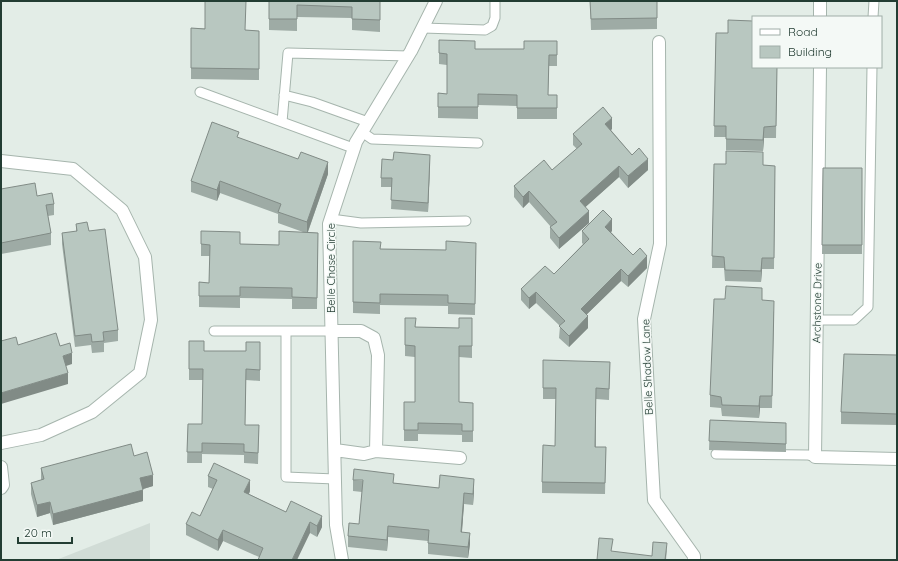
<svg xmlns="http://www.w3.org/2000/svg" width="898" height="561" font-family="Quicksand,sans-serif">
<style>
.built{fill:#d1dcd6}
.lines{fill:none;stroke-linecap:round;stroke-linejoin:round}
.lane-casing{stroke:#a6b5ad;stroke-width:11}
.street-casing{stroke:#a6b5ad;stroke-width:14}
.lane{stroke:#fff;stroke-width:9}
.street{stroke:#fff;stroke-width:12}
.wall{fill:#9eaba5}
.shaded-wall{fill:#818b86}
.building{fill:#b8c7c0;stroke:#818b86}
.labels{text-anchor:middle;stroke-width:3;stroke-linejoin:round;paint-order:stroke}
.street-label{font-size:11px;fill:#233d33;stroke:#f4f9f6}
</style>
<rect width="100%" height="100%" fill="#e3ede7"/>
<path class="built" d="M150,523V560H56Z"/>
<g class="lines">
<defs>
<path id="lane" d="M873,17L874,1
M423,28L485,30L492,26L495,18V1
M200,92L353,148
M284,95L312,102L368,122
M282,122L288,53L409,56
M362,132L372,139L478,143
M331,219L361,223L466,221
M817,320H854L868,307L872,67
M214,331H332
M286,331V477L335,479
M716,454L808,455L815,457"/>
<path id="street" d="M820,17V1
M659,42L660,244L644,319L654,500L694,556V560
M820,67L815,457L897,459
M1,161L73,169L122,210L145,257L151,320L140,373L92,412L41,435L1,443
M332,331H361L374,338L378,355L376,451L364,454L335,450
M376,451L460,458
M1,467L3,485L1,488
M342,560L336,525L329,224L356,142L411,51L436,1"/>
</defs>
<use href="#lane" class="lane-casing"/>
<use href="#street" class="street-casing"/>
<use href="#lane" class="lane"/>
<use href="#street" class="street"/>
</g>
<path class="wall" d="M269,1H380V32L352,30V18L297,17V31L269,30Z
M590,1H657V29L591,30Z
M191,28L259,31V80L191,79Z
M716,33L777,67L776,138H764L763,151L726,150V137H714Z
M439,40L475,49H524L557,41V66H549L548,95H557V119H517V106L478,105V119L438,118V93L447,94V65L439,64Z
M612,129L611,130L632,155L648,170L628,188L619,177L585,207L589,223L559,249L550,238V227H551L529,202L523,208L514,197V186L552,170L577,149L573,145V134Z
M239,138L328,174L308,232L318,233L317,309H292V299L240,298V308L199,307V282L209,283L210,256H201V231L240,244L279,245L303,232L278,223V214L220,193L217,201L191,192V181Z
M393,160L430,163L428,212L391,209L392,187H381V178Z
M714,164L763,165L775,166L774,269H762L761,282L725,281L724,268H712Z
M823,168H862V254H822Z
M1,189L37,196L54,204V215L48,216L51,233V245L1,254Z
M76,224L89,231L118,330V341L104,343V352L92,353L91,345L75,347L62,244V233L76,232Z
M582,231H612L611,232L633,255L647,268L628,287L621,281L587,314L588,328L569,347L559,338L560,326L536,303L529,309L521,300V289L554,274L583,244L582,243Z
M353,241L381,249L446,250L476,243L475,315L448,314V306L380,305V314L353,313Z
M762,300L774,312L772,408H760L759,418L722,416L721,408L710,407V395Z
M405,318L416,327L459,328L472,318V358L459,357V402L473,403V442H462V435L418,434V441H404V402H415V357L405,356Z
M189,341L204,351H246L260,342V381L246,380L245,425H259L258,464L244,463V455L202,454V463H187L188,424H202L203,380H189Z
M897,355V425L841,424V412Z
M610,362L609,400L596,399V447H606L605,494L542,493V482L555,446L556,399H543V388Z
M710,420L786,423V452L709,450Z
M134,456L153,486L143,489V501L53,525L50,513L37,517L31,494V483L41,480V468Z
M208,476L250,491L249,494L286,512L322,527L317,537L310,533L259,557L223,541L218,551L186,535V524L200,516L213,489L208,487Z
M353,480L394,483L439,488L474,490L473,505L464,504L462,532L470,544L468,558L428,554V541L388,537L387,551L348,547V536L359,524L362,492L353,491Z"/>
<path class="shaded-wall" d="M612,118V129L605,135V124Z
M764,127V138L763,151V140Z
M430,155V163L428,212V203Z
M648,159V170L628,188V176Z
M328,162V174L307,234V222Z
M619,166V177L580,212V201Z
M220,181V193L217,201V190Z
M529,191V202L523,208V197Z
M589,211V223L559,249V238Z
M612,219V231L605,238V227Z
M647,256V268L628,287V276Z
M762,258V269L761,282V271Z
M621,269V281L581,320V309Z
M536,292V303L529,309V298Z
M588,316V328L569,347V336Z
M72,353V364L63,367V356Z
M68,373V384L1,404V393Z
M760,396V408L759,418V406Z
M153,475V486L140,490V478Z
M474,479V490L473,505V494Z
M250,480V491L244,504V492Z
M143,490V501L53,525V514Z
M464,493V504L461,543V532Z
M50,502V513L37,517V505Z
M322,516V527L317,537V526Z
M310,522V533L297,560H292Z
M388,526V537L387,551V540Z
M223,530V541L218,551V540Z
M470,533V544L468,558V547Z
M667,543L666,560H665Z"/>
<path class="building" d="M205,1H246L245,30L259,31V69L191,68V28L205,29Z
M269,1H380V20L352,19V7L297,5V19H269Z
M590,1H657V18L591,19Z
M728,20L753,21V67H777L776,126L764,127L763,140L726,139V126H714L716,33H728Z
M439,40L475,41V49H524V41H557V55H549L548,95H557V108H517V95L478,94V107H438V93L447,94V54L439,53Z
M603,107L612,118L605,124L632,155L639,148L648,159L628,176L619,166L580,201L589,211L559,238L550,227L557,222L529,191L523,197L514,186L544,160L552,170L582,144L573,134Z
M212,122L239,132L237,137L298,159L301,152L328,162L307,222L278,212L281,204L220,181L217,190L191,181Z
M726,151L763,152V165L775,166L774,258H762L761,271L725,270L724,257L712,256L714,164H726Z
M394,152L430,155L428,203L391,200L392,178H381L382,159L393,160Z
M823,168H862V245H822Z
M35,183L37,196L52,193L54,204L46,205L51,233L1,243V189Z
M603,210L612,219L605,227L633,255L640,248L647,256L628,276L621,269L581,309L588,316L569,336L559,326L565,321L536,292L529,298L521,289L545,266L554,274L589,239L582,231Z
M87,222L89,231L105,229L118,330L103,332L104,341L92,342L91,334L75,336L62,233L77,231L76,224Z
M201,231L240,232V244L279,245V231L318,233L317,298L292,297V288L240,287V296H199V282L209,283L210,245L201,244Z
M353,241L381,242L380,249L446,250V241L476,243L475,304L448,303V295L380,294V303L353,302Z
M726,286L762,288V300L774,301L772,396H760L759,406L722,405L721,397L710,395L714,299H725Z
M405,318H416L415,327L459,328V318H472V346H459V402L473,403V431H462V424L418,423V430H404V402H415V346L405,345Z
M56,333L60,346L70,343L72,353L63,356L68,373L1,393V341L16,337L18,345Z
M189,341H204V351H246V342H260V370L246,369L245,425H259L258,453L244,452V444L202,443V452H187L188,424H202L203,369H189Z
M844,354L897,355V414L841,412Z
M543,360L610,362L609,389L596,388L595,447H606L605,483L542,482L543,445L555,446L556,388H543Z
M710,420L786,423V444L709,441Z
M131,444L134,456L147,452L153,475L140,478L143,490L53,514L50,502L37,505L31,483L44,479L41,468Z
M214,463L250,480L244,492L286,512L291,501L322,516L317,526L310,522L292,560H258L263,548L223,530L218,540L186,524L192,512L200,516L217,480L208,476Z
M354,469L394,474L393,483L439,488L440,475L474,479L473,494L464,493L461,532L470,533L468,547L428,543L429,530L388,526L387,540L348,536L349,523L359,524L363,480H353Z
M599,538L613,539L611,551L652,556L653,542L667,543L665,560H597Z"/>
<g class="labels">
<g class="street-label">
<text transform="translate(331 268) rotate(-90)" y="4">Belle Chase Circle</text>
<text transform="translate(817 303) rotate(-89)" y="4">Archstone Drive</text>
<text transform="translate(647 367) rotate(-92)" y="4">Belle Shadow Lane</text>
</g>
</g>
<rect width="898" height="561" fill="none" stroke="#233d33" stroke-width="4"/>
<rect x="752" y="16" width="130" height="52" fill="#f4f9f6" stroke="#a0aea8"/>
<rect x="760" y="29" width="20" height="6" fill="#ffffff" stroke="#a0aea8"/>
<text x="788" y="36" font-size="12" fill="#233d33">Road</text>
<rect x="760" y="46" width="20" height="12" fill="#b8c7c0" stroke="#a0aea8"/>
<text x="788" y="56" font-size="12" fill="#233d33">Building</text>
<path d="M18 537v6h54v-6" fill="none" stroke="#233d33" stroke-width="2"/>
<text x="24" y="537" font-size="12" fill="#233d33" stroke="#f4f9f6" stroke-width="3" paint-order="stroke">20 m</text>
</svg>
